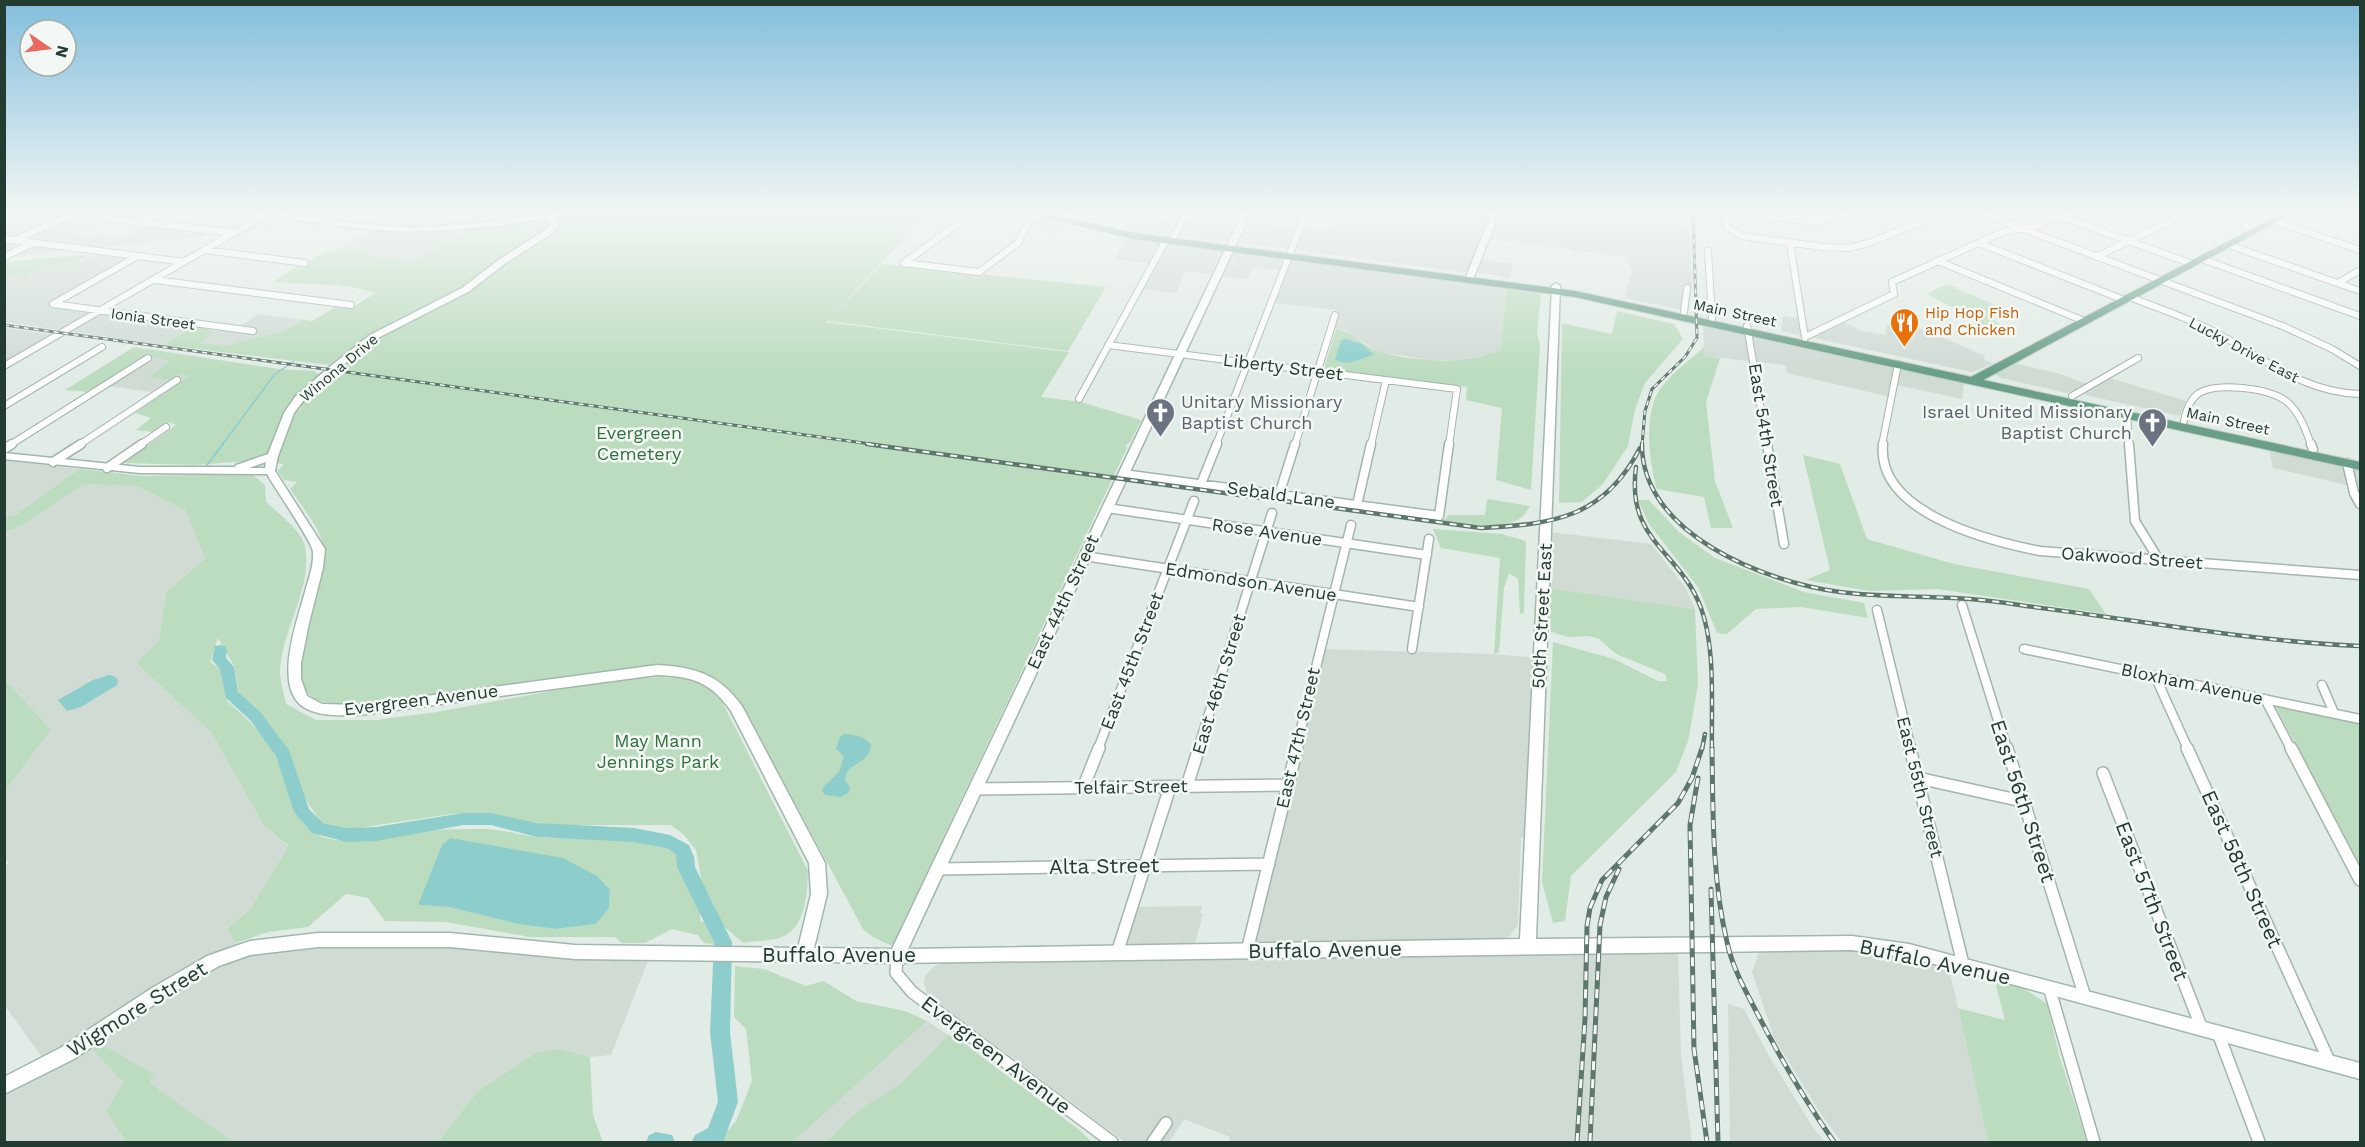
<svg xmlns="http://www.w3.org/2000/svg" width="2365" height="1147" font-family="'Work Sans',sans-serif">
<style>
.built{fill:#d0dbd4}
.green{fill:#bcdcbf;fill-rule:evenodd}
.water{fill:#8dcecc}
.lines{fill:none;stroke-linecap:round;stroke-linejoin:round}
.stream-far1{stroke:#8dcecc;stroke-width:1.5}
.stream{stroke:#8dcecc;stroke-width:2}
.river{fill:#8dcecc;fill-rule:evenodd}
.street-far2-casing{stroke:#a5b4ac;stroke-width:8}
.street-far1-casing{stroke:#a5b4ac;stroke-width:11}
.street-casing{stroke:#a5b4ac;stroke-width:14}
.secondary-casing{stroke:#a1b7ab;stroke-width:3}
.primary-casing{stroke:#c1c8c5;stroke-width:2}
.street-far2{stroke:#fff;stroke-width:6}
.street-far1{stroke:#fff;stroke-width:8}
.street{stroke:#fff;stroke-width:11}
.secondary{fill:#fff;fill-rule:evenodd}
.primary{fill:#699f87;fill-rule:evenodd}
.rail-far2-casing{stroke:#5e776c;stroke-width:3}
.rail-far1-casing{stroke:#5e776c;stroke-width:4.5}
.rail-casing{stroke:#5e776c;stroke-width:5}
.rail-far2{stroke:#f3f8f4;stroke-width:1.5;stroke-dasharray:5;stroke-linecap:butt}
.rail-far1{stroke:#f3f8f4;stroke-width:2;stroke-dasharray:7;stroke-linecap:butt}
.rail{stroke:#f3f8f4;stroke-width:3;stroke-dasharray:9;stroke-linecap:butt}
.labels{text-anchor:middle;stroke-width:5;stroke-linejoin:round;paint-order:stroke}
.far-street-label{font-size:15px;fill:#233c31;stroke:#f3f8f4}
.far-food-label{font-size:15px;fill:#c56008;stroke:#f3f8f4;text-anchor:start}
.street-label{font-size:18px;fill:#233c31;stroke:#f3f8f4}
.worship-label{font-size:18px;fill:#5b616d;stroke:#f3f8f4;text-anchor:start}
.park-label{font-size:18px;fill:#2f703d;stroke:#f3f8f4}
.near-street-label{font-size:21px;fill:#233c31;stroke:#f3f8f4}
</style>
<rect width="100%" height="100%" fill="#e2ece6"/>
<path class="built" d="M5,212H148L133,219L114,217L71,234L88,238L97,234L125,236L150,222L173,224L193,214L185,212H272L303,221L226,234L5,257Z
M415,212H496L477,226L434,230L380,226L396,216Z
M1058,212H1104L1185,221L1188,216L1239,221L1231,238L1224,241L1126,228Z
M1341,212H1493L1469,269L1464,272L1244,243L1237,239L1246,222L1329,231Z
M1499,212H1679L1680,228L1690,230L1692,288L1688,311L1625,298L1632,270L1626,257L1488,239Z
M1040,217L1067,223L1056,233L1027,226Z
M372,230L421,233L470,230L412,263L354,251H336Z
M1127,237L1222,250V252L1211,274L1185,271L1176,293L1143,289L1156,264L1115,259Z
M103,251L143,255L61,302L101,309L95,313L195,326L164,345L5,322L4,276L23,278L54,263L74,264Z
M1237,251L1506,286L1501,350L1488,356L1455,360H1430L1379,352L1362,341L1352,337L1345,330L1332,328L1337,310L1274,303L1285,271L1253,267L1247,279L1221,276L1227,263L1241,265L1228,261L1231,253Z
M1480,259L1513,264L1510,278L1477,272Z
M259,314L303,320L283,331L224,346L199,343L215,331L233,330Z
M1783,316L1805,319L1807,329L1813,330L1837,319L1862,331L1885,335L1887,326L1904,323L1940,336L1985,356L1984,360L1994,363L1972,372L1781,331Z
M1703,324L1964,381L1962,399L1897,385L1895,398L1787,373L1785,365L1704,356Z
M5,328L55,335L5,365Z
M148,355L170,360L151,377L179,374L190,376L164,394L101,385Z
M2013,363L2057,373L2088,384L2067,393L2001,378L1995,374Z
M2110,378L2186,401L2180,416L2085,395L2084,393Z
M2269,448L2360,468V491L2356,487L2273,468Z
M4,460L79,469L14,516H5Z
M84,484L137,486L186,511L205,558L166,593L159,640L136,663L211,732L264,826L289,847L251,908L227,929L238,946L44,1060L5,1006L4,867L9,863L5,859V791L51,730L5,680V532L21,526Z
M1550,532L1651,544L1686,588L1695,609L1549,588Z
M1325,649L1494,654L1536,658L1528,834L1521,838L1518,925L1510,936L1499,940L1253,946L1320,658Z
M1202,906L1200,913L1203,914L1194,947L1122,949L1136,907Z
M313,944H404L649,958L611,1055L590,1057L561,1049L477,1092L438,1142H234L150,1083L154,1074L93,1049L123,1082L106,1111L126,1142H5L4,1093L169,989L240,955Z
M1761,948L1865,949L1948,964L1988,1142H1842L1822,1116L1774,1038L1752,972Z
M1678,949L1681,1055L1692,1142H1229L1230,1137L1184,1119L1169,1142H1125L927,994L924,982L925,976L933,967L948,961Z
M1728,1004L1744,1009L1769,1056L1814,1129L1825,1142H1730Z
M927,1021L948,1035L901,1083L859,1110L826,1142H793Z"/>
<path class="green" d="M556,212H896L931,220L920,221L826,322L1069,352L1041,397L1081,402L1141,420L1131,441L1125,446L1127,448L892,946L873,937L863,929L741,703C718,669 682,664 643,666L343,706C329,704 309,701 303,686C292,656 329,583 323,545C321,530 299,502 290,489L297,482L284,480L277,470L282,467L283,464L277,463L291,421L295,413L302,407L300,406L303,402L367,345L457,299L507,262L536,246L535,244L558,226Z
M1408,212H1485V219L1478,223L1411,215Z
M549,220V227L545,232L493,265L480,277L445,299L368,336L329,365L164,345L195,326L215,331L200,343L224,346L283,331L303,320L312,321L337,306H355L375,293L348,286L273,282L299,265H305L324,252L354,251L412,263L470,230L526,221Z
M80,255H89L74,264L54,263L23,278L5,276V262Z
M882,264L1106,287L1068,351L827,321Z
M1947,284L1997,306L1989,309L1987,314L2000,325L1988,329L1973,323L1977,320L1927,294Z
M1506,289L1541,294L1537,333L1540,345L1531,490L1496,480L1502,408L1466,400L1467,387L1324,369L1336,329C1353,331 1364,348 1381,352C1413,362 1471,365 1501,350Z
M1617,311L1674,324L1683,339L1645,383L1635,409L1628,446L1603,484L1582,502L1559,503L1562,323L1612,334Z
M134,347L279,369L314,371L319,375L291,402L282,416L269,452L259,460L195,465L123,463L176,425L170,422L153,432L136,430L151,418L135,413L189,376L179,374L169,380L150,377L169,361L148,355L89,392L65,390Z
M1704,347V356L1720,358L1706,402L1715,481L1733,528H1711L1704,497L1657,489C1649,462 1643,415 1660,389C1671,374 1690,360 1704,347Z
M1803,455L1840,464L1867,539L1954,564L2089,589L2106,614L1937,589L1869,591L1806,580L1830,570Z
M79,469L144,476L252,474L265,485L266,502C277,512 302,531 305,546C313,590 281,630 280,672C280,682 284,694 286,704L316,720H376L437,712L578,686L626,679L663,677L694,680L717,692L808,871C807,895 806,932 776,939C765,941 754,941 743,943L722,925L713,902L702,883L696,850L684,835L671,825H558L513,820L484,813L451,814L351,829L321,822L302,794L288,749L269,724L239,694L234,666L218,638L210,662L223,670L227,701C245,717 267,736 277,759C288,784 289,813 312,831C339,852 400,832 433,830C451,829 469,829 487,829C504,830 520,835 537,837C583,842 637,830 680,855C674,878 704,902 700,921L705,922L714,941L713,944L704,943L698,935L672,929L645,943H622L615,937H530L446,922L385,921L368,898L346,894L308,927L268,932L236,943L227,929L251,908L289,846L264,826L211,732L136,663L159,640L166,593L205,558L186,511L137,486L84,484L21,526L5,532L4,516H14ZM610,890L609,908L596,924L555,929L518,924L449,907L419,905Z
M1487,499L1530,506C1528,509 1525,515 1522,517C1507,531 1462,524 1443,522L1448,515H1485Z
M1638,500H1649L1679,532L1715,558L1804,592L1864,603L1868,618L1801,607L1756,609L1727,634L1717,633L1698,587L1649,524Z
M1433,529L1502,534L1526,541L1524,613L1520,614L1518,579L1509,573L1504,588L1499,652L1494,654L1500,558L1441,548Z
M1549,588L1695,609L1698,685L1688,741L1676,772L1571,876L1565,921L1553,923L1542,882L1553,642L1614,659L1658,681H1667L1665,674L1616,654L1599,639L1589,636L1568,637L1551,632Z
M5,680L51,730L5,791Z
M2274,704L2360,722V865Z
M735,966L764,969L806,986L824,981L856,1001L905,1011L927,1021L793,1142H718L736,1121L752,1081L746,1029L734,1017Z
M1994,978L2017,984L2047,1004L2059,1055L2087,1142H1988L1958,1008L2005,1020Z
M948,1035L957,1038L1078,1129L1092,1142H826L859,1110L901,1083Z
M104,1046L154,1074L150,1083L234,1142H126L106,1111L123,1082L92,1049Z
M561,1049L590,1057L593,1115L603,1142H438L477,1092L536,1053Z"/>
<path class="water" d="M1346,339L1362,344L1374,355C1360,358 1347,368 1335,359L1341,340Z
M109,675L114,676L118,680L117,685L81,707L67,711L58,700L93,680Z
M844,734C853,734 866,737 871,745C868,767 846,761 845,780L850,787L849,792L841,797L825,795L822,791L824,786L839,772L844,756L836,749L840,737Z
M450,838L563,858L597,876L610,890L609,908L596,924L555,929L518,924L449,907L418,905L442,845Z"/>
<g class="lines">
<path class="stream-far1" d="M523,217L530,212
M222,445L274,375L294,361"/>
<path class="stream" d="M204,469L223,444"/>
<path class="river" d="M220,645L225,646L227,650L226,658L234,667L238,692L261,713L289,750L309,809L323,823L347,828L376,827L463,813H491L537,823L634,828L670,835L689,845L694,857L695,867L732,942L730,1032L738,1102L723,1142H692L695,1135L708,1128L718,1102L710,1032L714,942L677,867L676,854L666,848L634,842L537,837L491,825H463L376,841L347,842L312,833L294,812L276,756L251,721L226,698L220,669L212,660L215,646Z
M656,1132L672,1135L675,1142H646L649,1135Z"/>
<defs>
<path id="street-far2" d="M1778,212L1825,218
M1845,212L1818,222L1725,212L1728,227L1742,236L1823,247L1849,248L1869,243L1944,212
M2049,212L2192,264
M2234,212L2252,233
M1064,216L1066,212
M1989,216L2285,327L2332,349L2360,366
M105,218L234,233
M2274,221L2360,250
M1118,228L1128,212
M1174,236L1187,212
M4,239L185,262
M15,240L78,212
M1979,243L2124,300
M1790,244L1805,338
M2229,245L2360,291
M205,250L305,263
M1291,251L1306,212
M1708,251L1712,318
M4,257L33,243
M2096,257L2174,219L2175,212
M2202,259L2360,316
M1938,261L2084,321
M904,263L979,272L1018,243L1028,223L1038,215
M904,263L974,212
M155,280L351,305
M2338,283L2360,270
M2130,297C2157,308 2185,317 2211,330C2260,355 2302,393 2360,394
M53,304L253,331
M53,304L138,256
M1684,312L1687,288
M1747,326L1767,445
M1805,337L1894,294L1892,282L2005,231L2034,227L2069,212
M1108,345L1457,389L1449,445
M4,366L270,212
M2072,396L2138,358
M1079,399L1166,240
M4,406L102,347
M2127,414L2129,445
M2184,421C2186,411 2190,399 2199,393C2218,382 2268,388 2286,401C2299,411 2306,430 2311,445
M10,445L148,358
M79,445L177,380
M140,445L166,427
M1216,445L1289,256
M1295,445L1335,315
M1371,445L1386,380
M1882,445L1898,364"/>
<path id="street-far1" d="M1767,444L1784,544
M1883,444C1876,513 1989,541 2040,551L2360,575
M2129,444L2135,521L2159,560
M2311,444L2313,449
M4,449L12,444
M53,462L81,444
M2347,463L2354,493L2360,504
M107,468L142,444
M1123,474L1439,516L1449,444
M1201,484L1217,444
M1279,495L1295,444
M1357,505L1371,444
M1107,508L1427,555
M1084,556L1419,607
M1962,605L2007,749
M1877,610L1911,749
M1412,649L1429,539
M2024,649L2360,719
M2155,676L2188,749
M2322,685L2334,713
M2265,699L2291,749
M1098,749L1194,501
M1198,749L1272,513
M1296,749L1351,525"/>
<path id="street" d="M1910,748L1963,964
M2007,748L2085,997
M2187,748L2330,1063
M2291,748L2360,880
M2103,773L2202,1029
M1918,778L2022,801
M1187,786L1199,748
M1083,788L1099,748
M975,789L1287,785
M939,869L1269,864
M1247,951L1297,748
M1117,953L1170,787
M897,956L896,973L912,992L1112,1142
M2049,987L2094,1142
M2218,1033L2259,1142
M1153,1142L1166,1123"/>
<path id="secondary" d="M276,212H291L349,223L415,228L482,223L555,212L558,225L551,234L506,263L468,292L376,339L333,373L303,401L294,413L278,456L275,471L325,549L323,568L309,623L301,663V679L307,696L322,704L359,705L657,665C695,667 719,674 742,706L825,863L827,894L814,948L892,949L1243,212H1251L908,949L1520,939L1552,286L1556,283L1560,286L1536,939L1852,936L1909,944L2360,1063V1079L1963,971L1909,958L1852,950L897,963L575,959L450,947H318L250,955L219,966L164,998L74,1059L4,1094V1077L62,1047L152,988L207,956L250,941L318,933H450L575,945L798,948L811,894L809,863L731,711C711,682 692,676 657,675L359,715C341,715 321,717 305,708C272,689 297,621 305,592C308,580 314,566 313,552C313,543 274,487 267,474L140,473L4,459V453L140,467H235L236,465L268,454L284,413L295,397L327,369L370,335L462,288L500,259L545,230L550,225L548,218C473,231 400,237 325,224C310,222 289,220 276,212ZM266,462L265,468H249Z
M1492,212H1500L1473,279L1472,281H1466L1465,279Z"/>
<path id="primary" d="M1023,212H1040L1134,233L1575,291L1971,377L2284,212H2295L1983,380L2360,462V470L1575,297L1134,239Z"/>
</defs>
<use href="#street-far2" class="street-far2-casing"/>
<use href="#street-far1" class="street-far1-casing"/>
<use href="#street" class="street-casing"/>
<use href="#secondary" class="secondary-casing"/>
<use href="#primary" class="primary-casing"/>
<use href="#street-far2" class="street-far2"/>
<use href="#street-far1" class="street-far1"/>
<use href="#street" class="street"/>
<use href="#secondary" class="secondary"/>
<use href="#primary" class="primary"/>
<defs>
<path id="rail-far2" d="M4,325L878,445
M1642,445L1645,411L1652,389L1685,357L1697,338L1693,212"/>
<path id="rail-far1" d="M867,444L1481,528C1554,524 1604,518 1640,448
M1642,444C1641,534 1765,582 1840,592C1878,597 1916,596 1954,598C1978,599 2002,602 2026,606C2138,620 2247,641 2360,646
M1636,467C1626,542 1679,549 1701,608C1716,649 1711,706 1712,749
M1702,749L1705,734"/>
<path id="rail" d="M1712,748C1713,813 1712,879 1727,942C1732,966 1744,988 1755,1009C1779,1056 1804,1099 1834,1142
M1698,778L1690,825L1694,1049L1707,1142
M1711,889L1718,1142
M1577,1142L1585,1019L1587,926L1590,908L1602,880L1678,803L1692,778L1702,748
M1590,1142L1600,925L1606,897L1619,869"/>
</defs>
<use href="#rail-far2" class="rail-far2-casing"/>
<use href="#rail-far1" class="rail-far1-casing"/>
<use href="#rail" class="rail-casing"/>
<use href="#rail-far2" class="rail-far2"/>
<use href="#rail-far1" class="rail-far1"/>
<use href="#rail" class="rail"/>
</g>
<linearGradient id="sky" x2="0" y2="1"><stop stop-color="#83bedd"/><stop offset="0.57" stop-color="#f2f6f4"/><stop offset="1" stop-color="#f2f6f4" stop-opacity="0"/></linearGradient>
<rect width="2365" height="373" fill="url(#sky)"/>
<defs>
<symbol id="restaurant-pin" viewBox="-11 -11 22 30"><path d="M0 17L-7.5 6A9.5 9.5 0 1 1 7.5 6Z" fill="#e8710a" stroke="#f3f8f4"/><path d="M-5-6h1v4h1v-4h1v4h1v-4h1v5L-1.5 .5V6h-2V.5L-5-1ZM5-6V6H3V1.5H1.5Q1.5-4 5-6Z" fill="#fff"/></symbol>
<symbol id="church-pin" viewBox="-11 -11 22 30"><path d="M0 17L-7.5 6A9.5 9.5 0 1 1 7.5 6Z" fill="#6b7280" stroke="#f3f8f4"/><path d="M-1.2-6h2.4v3.5h3.3v2.4h-3.3V6h-2.4V-.1h-3.3v-2.4h3.3Z" fill="#fff"/></symbol>
</defs>
<g fill-rule="evenodd">
<use href="#restaurant-pin" x="1888" y="306" width="33" height="45"/>
<use href="#church-pin" x="1144" y="396" width="33" height="45"/>
<use href="#church-pin" x="2136" y="406" width="33" height="45"/>
</g>
<g class="labels">
<g class="far-street-label">
<text transform="translate(1735 313) rotate(12)" y="5">Main Street</text>
<text transform="translate(153 319) rotate(8)" y="5">Ionia Street</text>
<text transform="translate(2244 350) rotate(28)" y="5">Lucky Drive East</text>
<text transform="translate(339 368) rotate(-40)" y="5">Winona Drive</text>
<text transform="translate(2228 421) rotate(12)" y="5">Main Street</text>
</g>
<g class="far-food-label">
<text x="1925" y="318">Hip Hop Fish<tspan x="1925" dy="17">and Chicken</tspan></text>
</g>
<g class="street-label">
<text transform="translate(1283 367) rotate(7)" y="6">Liberty Street</text>
<text transform="translate(1766 435) rotate(81)" y="6">East 54th Street</text>
<text transform="translate(1281 495) rotate(8)" y="6">Sebald Lane</text>
<text transform="translate(1267 532) rotate(8)" y="6">Rose Avenue</text>
<text transform="translate(2132 558) rotate(4)" y="6">Oakwood Street</text>
<text transform="translate(1251 582) rotate(9)" y="6">Edmondson Avenue</text>
<text transform="translate(1063 602) rotate(-65)" y="6">East 44th Street</text>
<text transform="translate(1542 616) rotate(-87)" y="6">50th Street East</text>
<text transform="translate(1132 661) rotate(-69)" y="6">East 45th Street</text>
<text transform="translate(1219 684) rotate(-73)" y="6">East 46th Street</text>
<text transform="translate(2192 684) rotate(12)" y="6">Bloxham Avenue</text>
<text transform="translate(421 700) rotate(-7)" y="6">Evergreen Avenue</text>
<text transform="translate(1298 738) rotate(-77)" y="6">East 47th Street</text>
<text transform="translate(1131 787) rotate(-1)" y="6">Telfair Street</text>
<text transform="translate(1920 787) rotate(76)" y="6">East 55th Street</text>
</g>
<g class="worship-label">
<text x="1181" y="408">Unitary Missionary<tspan x="1181" dy="21">Baptist Church</tspan></text>
<text x="2132" y="418" text-anchor="end">Israel United Missionary<tspan x="2132" dy="21">Baptist Church</tspan></text>
</g>
<g class="park-label">
<text x="639" y="439">Evergreen<tspan x="639" dy="21">Cemetery</tspan></text>
<text x="658" y="747">May Mann<tspan x="658" dy="21">Jennings Park</tspan></text>
</g>
<g class="near-street-label">
<text transform="translate(2023 801) rotate(72)" y="7">East 56th Street</text>
<text transform="translate(1104 866) rotate(-1)" y="7">Alta Street</text>
<text transform="translate(2242 869) rotate(66)" y="7">East 58th Street</text>
<text transform="translate(2152 901) rotate(69)" y="7">East 57th Street</text>
<text transform="translate(1325 950) rotate(-1)" y="7">Buffalo Avenue</text>
<text x="839" y="962">Buffalo Avenue</text>
<text transform="translate(1935 962) rotate(12)" y="7">Buffalo Avenue</text>
<text transform="translate(137 1009) rotate(-32)" y="7">Wigmore Street</text>
<text transform="translate(996 1055) rotate(37)" y="7">Evergreen Avenue</text>
</g>
</g>
<rect width="2365" height="1147" fill="none" stroke="#233c31" stroke-width="12"/>
<g transform="translate(48 48) rotate(104)"><circle r="28" fill="#f3f8f4" stroke="#a0ada6" stroke-width="1.5"/>
<path d="M0-4.5L10 22L0 15L-10 22Z" fill="#ea6a61"/>
<text y="-9" font-size="16" font-weight="bold" text-anchor="middle" fill="#233c31">N</text>
</g>
</svg>
